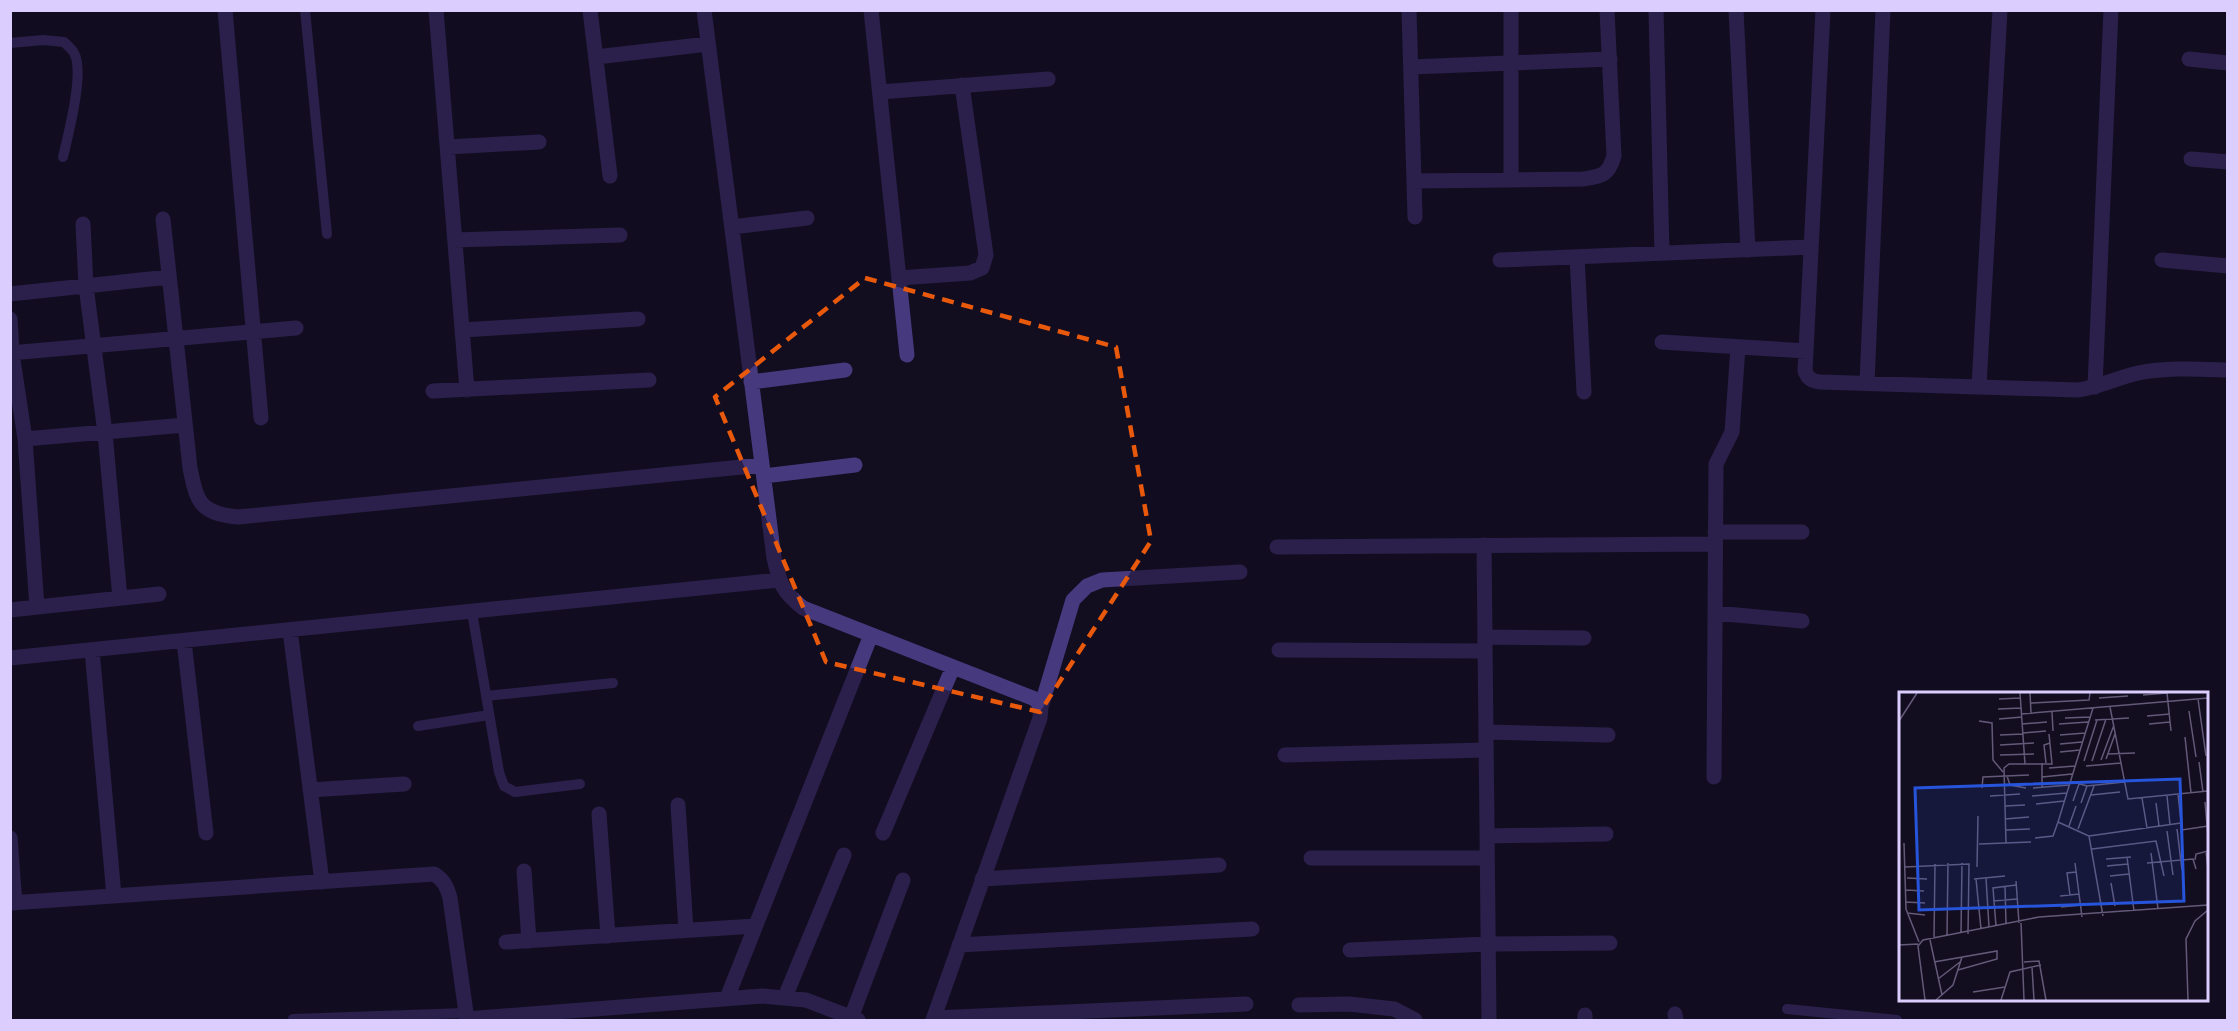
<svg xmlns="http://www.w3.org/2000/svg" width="2238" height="1031" font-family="Overpass,sans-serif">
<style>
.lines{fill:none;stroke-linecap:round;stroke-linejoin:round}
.service{stroke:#47397e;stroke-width:10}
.minor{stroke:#47397e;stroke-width:15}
.marked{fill:none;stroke:#e8590c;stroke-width:4.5;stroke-dasharray:12 8;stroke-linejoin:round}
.inset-road{fill:none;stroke:#635a79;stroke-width:1.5}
.view{fill:#2654da;fill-opacity:0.15;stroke:#2654da;stroke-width:3}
.inset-edge{fill:none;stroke:#dbcdfe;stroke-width:3}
</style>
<rect width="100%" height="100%" fill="#130d20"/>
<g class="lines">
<path class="service" d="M305,10L327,234
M10,43L43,40L64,42C67,45 72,49 74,53C85,72 68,135 63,157
M472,612L499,772L504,786L515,792L580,784
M486,696L613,683
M418,726L489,715
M1787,1009L1897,1020
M293,1019L466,1013"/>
<path class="minor" d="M225,10L261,418
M436,10L467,390
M590,10L610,176
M704,10L774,558C780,584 782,591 803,608L1035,699L1041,707L1040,718L933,1020
M871,10L907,355
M1409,10L1415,217
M1511,10V180
M1656,10L1662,253
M1736,10L1748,250
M1823,10L1805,371C1808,379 1812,381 1820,382L2078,390C2099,387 2117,378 2138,373C2167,367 2198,369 2228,370
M596,57L708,44
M2189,59L2228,63
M1411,67L1610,59
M880,92L1048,79
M448,147L539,142
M2191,159L2228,162
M1414,181L1583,179C1602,176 1608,176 1614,156L1607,10
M163,219L190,468C197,503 200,513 238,517L762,465
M83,224L86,286L105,433L120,598
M732,227L807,218
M455,240L620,235
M1577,257L1584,392
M1500,260L1811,247
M2162,260L2228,266
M899,278L970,273L982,268L986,255L962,85
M10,294L169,277
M10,319L12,353L25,439L37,607
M463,330L638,319
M1662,342L1806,351
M10,353L296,328
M751,382L845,370
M1867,383L1883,10
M1979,386L2000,10
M2095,387L2111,10
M433,391L649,380
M25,439L185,425
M764,476L855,465
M1715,532H1802
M1484,545L1489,1020
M1277,547L1715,544
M10,610L159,594
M1715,613L1802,621
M290,630L322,882
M1485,637L1584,638
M184,641L206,833
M92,650L114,896
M1279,650L1485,651
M10,658L779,580
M1041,707L1073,600L1087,586L1102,580L1240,572
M1486,732L1608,735
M1285,755L1486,750
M1714,777L1716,464L1732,432L1738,347
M310,790L404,784
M678,805L686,930
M599,814L608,936
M883,833L953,667
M1487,836L1606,834
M10,838L15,903
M1311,858H1487
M524,871L529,941
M982,879L1219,865
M10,903L434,874C444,880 447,887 450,898L467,1020
M506,942L755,926
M959,945L1252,929
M1350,950L1488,944L1610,943
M785,997L844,855
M727,998L871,635
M1299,1005L1349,1004L1394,1009L1415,1020
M1675,1014L1676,1020
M851,1018L903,880
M934,1018L1246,1004
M466,1019L762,996L806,1000L858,1020
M1585,1020V1015"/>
</g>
<path d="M0 0H2238V1031H0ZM865,278L1116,347L1151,541L1040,712L826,662L715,397Z" fill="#130d20" fill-opacity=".55" fill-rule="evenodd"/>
<path class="marked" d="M865,278L1116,347L1151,541L1040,712L826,662L715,397Z"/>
<g transform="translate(1899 692)">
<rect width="309" height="309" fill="#130d20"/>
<path class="inset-road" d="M121,1L126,72M131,1L132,21M268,1L272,39M244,3L268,1M200,6L229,4M100,7L121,6M299,7L307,64M131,11L190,8L191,1M211,15L229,107L309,99M194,16L159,130L190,144L204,224M99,17L122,16M290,19L297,65M153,20L154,39M122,22L309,6M248,24L271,22M166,26L191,25M100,27L123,25M196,28L230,26M0,29L18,1M80,29L93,31L94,68L104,80M123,32L148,30M160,32L189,30M250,32L271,30M124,41L147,39M101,43L124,42M161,43L186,41M286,45L292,101M161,52L183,50M101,53L135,51M161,60L181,58M209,62L236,61M101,63L135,62M207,67L216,42M202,68L215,33M185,69L198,28M193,69L207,27M300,70L304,100M143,71V95M147,71L145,53L151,51M187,74L222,71M150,76L176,74M108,84L111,93L127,96M143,85L173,82M171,89L188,94L225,90M83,96L84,85L130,83M134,96L170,93M279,102L283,138L309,134M192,103L221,100M91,104L121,102M133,104L168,101M268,104L271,133M243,106L248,136M174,109L180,92M306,110L309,144M182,111L188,94M257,111L260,134M137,112L165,109M106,114L126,113M106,127L130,125M170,134L177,114M179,137L195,94M278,137L283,178M107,138L131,137M268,139L274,183M190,144L282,131M136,146L154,144L159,130M5,151L7,217L20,250M107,151L105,76L110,72H153L150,42M80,152L132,150M193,157L257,149L265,184M307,159L309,177M252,161L259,217M228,165L235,219M207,167L232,165M296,168L297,162L309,159M176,171L183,225M248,171L294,167L297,177M208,174L229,172M6,175L70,172L69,242M78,175L79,124M211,184L230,182M8,186L28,187M87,186L90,235M75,187L106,184M77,187L82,237M117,189L120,231M212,191L216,214M106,194L107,232M7,198L25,199M171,203L168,181L177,180M161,204L180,202M94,209L118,207M7,210L26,211M162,215L182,213M8,221L26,223M122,231L125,308M97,234L94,196L117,193M62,241L63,171M48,244L49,171M35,246L36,172M31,248L43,303M0,253L19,252M35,270L98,259V267L59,278M125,270L140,269L147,308M133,275L135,308M39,287L61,270M74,300L106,295M26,308L19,254L24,248L140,225L309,213M37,308L54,293L63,265M102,308L111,280L142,273M289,308L287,247L296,229L309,218"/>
<path class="view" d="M281,87L285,209L20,218L16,96Z"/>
<rect width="309" height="309" class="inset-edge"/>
</g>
<rect width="2238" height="1031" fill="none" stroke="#dbcdfe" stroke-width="24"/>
</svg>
